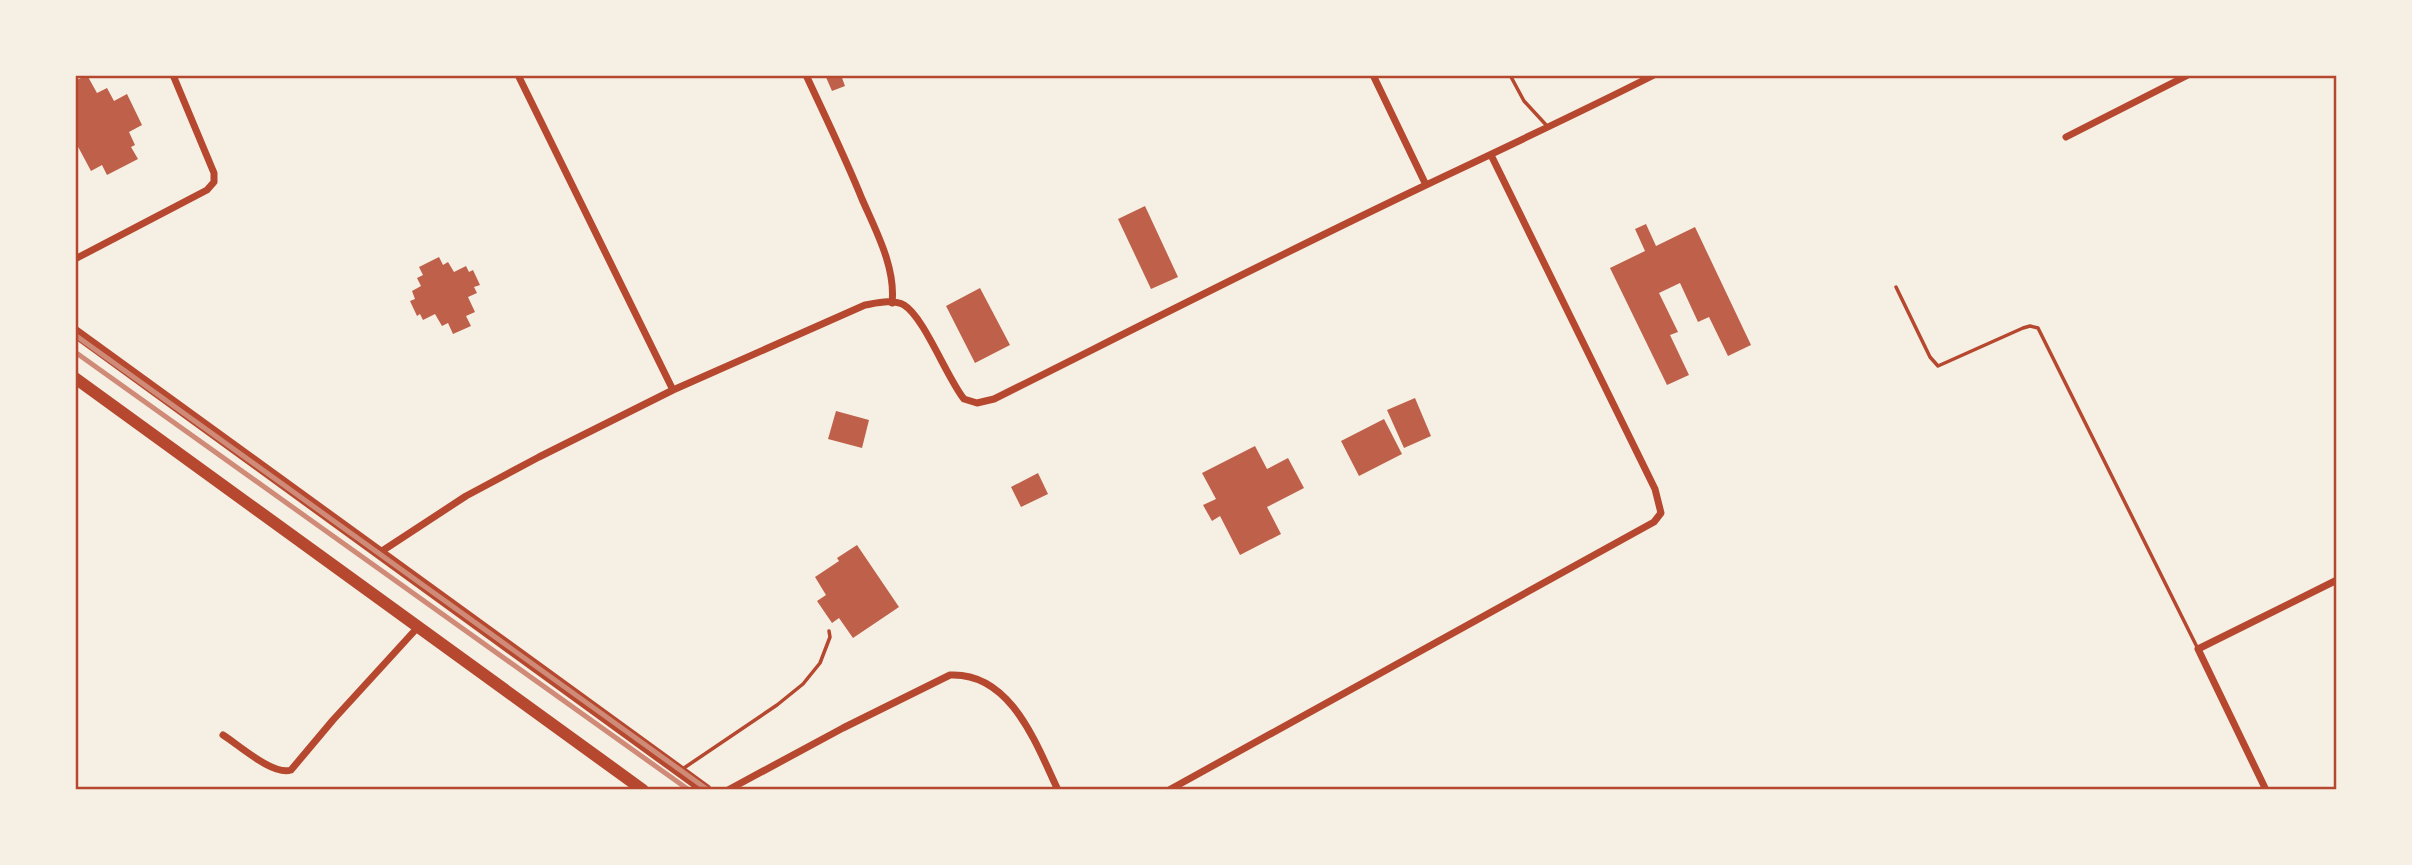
<svg xmlns="http://www.w3.org/2000/svg" width="2412" height="865" font-family="Raleway,sans-serif">
<style>
.building{fill:#bf614a}
.lines{fill:none;stroke-linecap:round;stroke-linejoin:round}
.service{stroke:#b5482f;stroke-width:3.5}
.minor{stroke:#b5482f;stroke-width:7}
.trunk{stroke:#b5482f;stroke-width:12}
.rail{stroke:#cf8b77;stroke-width:5}
.neatline{fill:none;stroke:#b5482f;stroke-width:2.5}
</style>
<rect width="100%" height="100%" fill="#f6efe4"/>
<path class="building" d="M87,75L97,93L107,88L114,101L127,94L142,125L129,132L135,145L131,147L138,159L107,175L102,165L91,171L75,141V81Z
M825,75H841L845,86L832,91Z
M1145,206L1178,277L1151,289L1118,219Z
M1646,224L1656,246L1695,227L1751,345L1728,356L1709,317L1698,322L1680,283L1659,293L1678,332L1670,335L1689,375L1667,385L1610,268L1645,251L1635,229Z
M439,257L443,265L448,262L454,272L466,266L469,272L473,270L480,285L474,287L477,293L468,297L475,312L466,316L471,326L453,334L448,323L442,326L435,314L423,320L420,314L417,316L410,301L415,299L412,291L421,286L417,278L423,275L419,267Z
M980,288L1010,345L975,363L946,306Z
M1415,398L1431,436L1404,448L1387,410Z
M836,411L869,420L862,448L828,439Z
M1384,419L1402,454L1359,476L1341,441Z
M1255,446L1267,469L1288,458L1304,488L1267,507L1281,534L1240,555L1220,516L1212,521L1203,505L1216,499L1202,473Z
M1038,473L1048,494L1021,507L1011,487Z
M857,545L899,607L853,638L839,618L832,623L817,601L826,595L815,577L839,561L837,558Z"/>
<g class="lines">
<path class="service" d="M1510,75L1524,101L1548,127
M1896,287L1930,357L1938,366L2023,328L2030,326L2038,328L2198,649
M681,770L777,705L803,684L820,663L830,637L829,631"/>
<path class="minor" d="M518,75L673,390
M806,75C825,116 845,157 862,199C876,231 896,268 892,303
M1373,75L1426,185
M2066,137L2188,75
M75,259L207,190L214,182V173L173,75
M379,553L466,496L539,457L673,390L865,305C877,303 893,299 904,305C924,317 947,378 964,399L977,403L994,399C1138,327 1281,254 1426,185C1502,149 1579,113 1654,75
M223,735C239,745 273,776 291,770L333,720L418,627
M728,790L843,728L950,675C1011,672 1036,744 1058,790
M1169,790L1654,522L1661,513L1655,489L1491,155
M2266,790L2198,649L2337,580"/>
<path class="trunk" d="M75,332L706,790
M75,378L643,790"/>
<path class="rail" d="M75,335L708,790
M75,352L689,790"/>
</g>
<rect width="2412" height="865" fill="none" stroke="#f6efe4" stroke-width="154"/>
<rect x="77" y="77" width="2258" height="711" class="neatline"/>
</svg>
